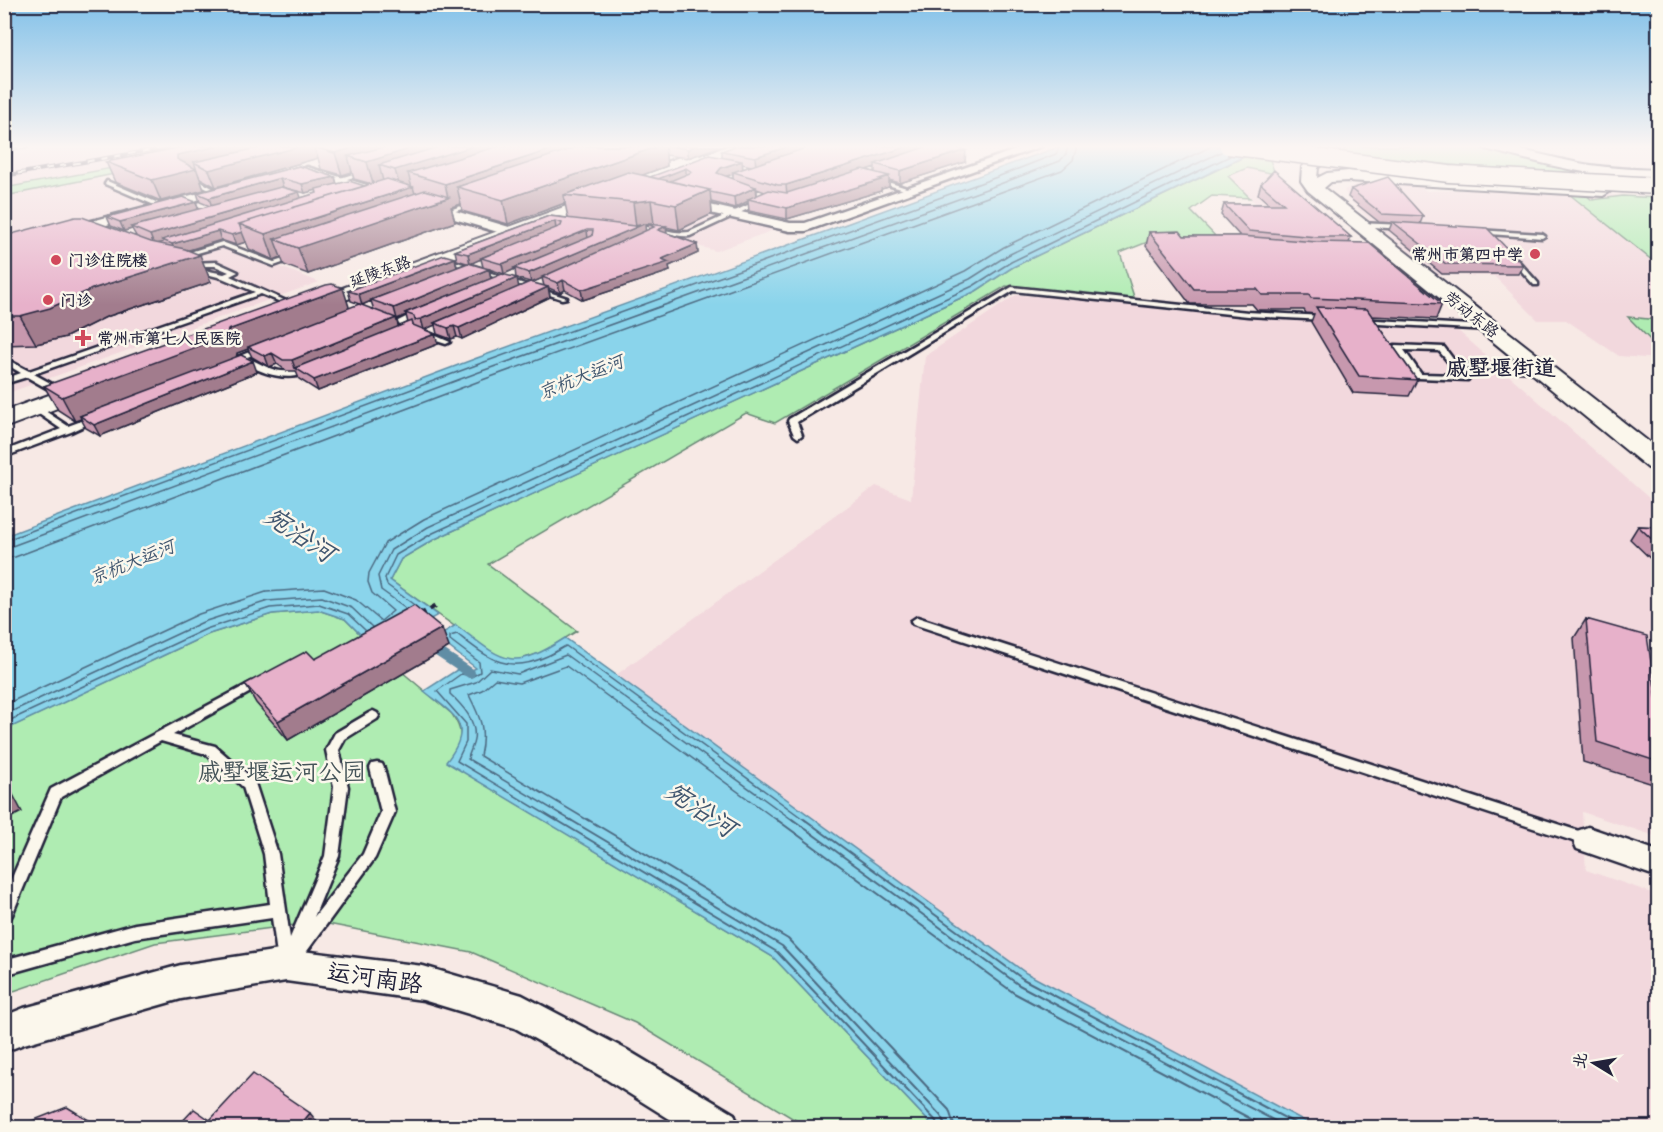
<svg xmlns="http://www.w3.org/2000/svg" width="1663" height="1132" font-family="'Patrick Hand','LXGW WenKai TC',sans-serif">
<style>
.built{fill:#f2d8dd}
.green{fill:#afecb2;stroke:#688776;stroke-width:1.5}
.water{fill:#8ad4eb;stroke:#608da5;stroke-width:1.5}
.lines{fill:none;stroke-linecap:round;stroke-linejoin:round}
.shore-far1{stroke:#4c6981;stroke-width:1.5}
.shore{stroke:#4c6981;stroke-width:2}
.stream{stroke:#608da5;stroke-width:10}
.lane-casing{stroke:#22223b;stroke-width:5}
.street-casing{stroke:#22223b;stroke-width:5}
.secondary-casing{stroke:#22223b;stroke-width:4}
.path{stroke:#22223b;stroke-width:4.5;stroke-dasharray:7 5;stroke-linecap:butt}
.lane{fill:#fbf7ec;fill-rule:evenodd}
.street{fill:#fbf7ec;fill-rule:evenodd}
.secondary{fill:#fbf7ec;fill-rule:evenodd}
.rail-casing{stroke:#22223b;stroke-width:4}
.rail{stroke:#fbf7ec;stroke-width:2;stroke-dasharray:7;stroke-linecap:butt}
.secondary-bridge-casing{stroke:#22223b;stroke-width:19;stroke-linecap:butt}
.secondary-bridge{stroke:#fbf7ec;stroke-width:16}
.wall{fill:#c798ae;stroke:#22223b;stroke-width:1.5;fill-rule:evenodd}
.shaded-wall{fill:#a27c8d;stroke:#22223b;stroke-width:1.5}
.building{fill:#e7b1ca;stroke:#22223b;stroke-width:1.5}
.poi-dot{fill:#d1495b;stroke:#fbf7ec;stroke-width:2}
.labels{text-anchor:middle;stroke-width:5;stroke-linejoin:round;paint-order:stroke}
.far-poi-label{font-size:16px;font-weight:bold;fill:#22223b;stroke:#fbf7ec;text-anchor:start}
.far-street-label{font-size:16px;fill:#22223b;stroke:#fbf7ec}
.far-water-label{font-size:18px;font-style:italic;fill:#415770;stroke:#fbf7ec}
.far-district-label{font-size:22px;font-weight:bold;fill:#22223b;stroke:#fbf7ec}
.near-park-label{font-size:24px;fill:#455459;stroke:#fbf7ec}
.near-street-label{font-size:24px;fill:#22223b;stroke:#fbf7ec}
.near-water-label{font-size:26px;font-style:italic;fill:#415770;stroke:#fbf7ec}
</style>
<rect width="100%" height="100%" fill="#f7e9e5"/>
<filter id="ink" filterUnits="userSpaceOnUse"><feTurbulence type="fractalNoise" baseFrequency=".0167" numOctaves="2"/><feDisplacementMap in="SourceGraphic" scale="12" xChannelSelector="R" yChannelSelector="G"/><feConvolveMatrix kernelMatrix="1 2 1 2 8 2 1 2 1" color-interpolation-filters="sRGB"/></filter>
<g filter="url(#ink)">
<path class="built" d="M71,146H229L5,188L4,157Z
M1247,168L1275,174L1270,217L1227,176Z
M96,178L157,204L5,245V196Z
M1380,182H1416L1426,191L1493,189L1658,197V359L1619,356L1566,320H1538L1494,276L1439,275L1368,219L1348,198L1344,190L1355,185Z
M623,194L775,227L774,230L716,251L650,233L645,235L588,227L540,225Z
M222,244L319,282L5,394V253L171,259Z
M1016,295L1057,297L1184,312L1456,329L1658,506V837L1582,812L1586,870L1658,895V1127H1316L1026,973L616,675L876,486L911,499L925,356Z"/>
<path class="green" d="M231,146H253L5,196L4,188Z
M1267,146H1286L1270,160L1275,174L1247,168L1228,176L1250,198L1212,196L1191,211L1222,243L1160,237L1120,253L1135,300L1006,286L775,423L746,413L488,564L577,631L543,652L515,661L495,655L390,580L401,559L435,539L976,291L1013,267Z
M1348,146H1471L1552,165L1607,175L1462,166L1341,153Z
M1569,194L1586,195L1592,200L1623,196L1658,198V265Z
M1628,317L1658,320V348Z
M318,610L345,619L376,650L452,714C467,737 460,742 447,762L773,957L934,1127H807L635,1023L471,952L318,922L155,943L5,994L4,730L209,634L272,614Z"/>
<path class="water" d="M1061,146H1266L1013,267L976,291L435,539L401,559L390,580L438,615L375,649L345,619L318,610L272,614L209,634L5,730V536L477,358Z
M456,625C503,661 511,673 565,638L1026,973L1316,1127H934L773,957L446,762C476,724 454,715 424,691L463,666L470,671L476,668L436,637Z"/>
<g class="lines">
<path class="shore-far1" d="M4,541L479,364L997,177L1056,154L1060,146
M4,549L482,371L1000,184L1060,161L1066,154L1068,146
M4,558L15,557L485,379L1062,170L1073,160L1077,146
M413,604L387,585L385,578L396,555L433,533L973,286L1011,262L1230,156
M406,608L381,590L378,576L391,550L428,527L970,279L1008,255L1221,152
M4,705L199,614L266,592L324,588L356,600L381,621L393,611L372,593L368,582L369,573L385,543L424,519L965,271L1004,247L1212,146
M4,715L203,622L268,601L322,597L352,608L372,627
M4,723L206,629L270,608L319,604L348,614L365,630
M557,821L457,761L466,742V724L437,691L461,674L473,676L480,672L479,662L450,640V636L457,634C487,657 506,675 545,657C553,654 559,649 566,646L806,821
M572,821L468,759C469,752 473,747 474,740C477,721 463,706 450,694V690L476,682L490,669L518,674L566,655L794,821
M589,821L480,756C486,729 481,719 469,695L482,690L495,679L519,683L566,666L778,821"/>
<path class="shore" d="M555,819L777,952L936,1121L938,1128
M569,819L782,946L941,1116L946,1128
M587,819L788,939L949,1110L955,1128
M776,819L1014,993L1268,1128
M792,819L1019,985L1288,1128
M804,819L1023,979L1304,1128"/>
<path class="stream" d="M431,647L470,673"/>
<defs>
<path id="lane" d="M366,170L368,173L340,181L337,179Z
M188,177H192L220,192L215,193L188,179Z
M874,179H878L913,190L908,191L874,181Z
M107,181L163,205L164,206L159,207L105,184Z
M761,199L763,200V202L690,236C676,238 664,230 650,230C643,230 636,232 630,230C651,221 668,235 689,232Z
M475,201L478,203L477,204L447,214L444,212Z
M1359,223L1403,225L1406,227L1403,229L1357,226V224Z
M1478,230L1542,234L1545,236L1542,238L1476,233L1475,232Z
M222,242L274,262L296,255L299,257L274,266L222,246L180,258L177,256Z
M1510,256H1514L1538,283V285H1534L1510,258Z
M441,258H445L567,298L562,299L441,260Z
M190,263L216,262L238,272L230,276L293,304L288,305L261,294L34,374L63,390V394H57L27,377L4,384V379L21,373L4,363V358L29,371L255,292L222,278L191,270L194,268L224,274L229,272L215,266H192L190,265Z
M1012,287L1248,312L1324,316L1328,318L1324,320L1248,316L1013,291L797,422L802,435L798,438L794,435L788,421L789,419Z
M416,312L423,314L401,325L394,323Z
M1358,319L1489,326L1493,328L1489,330L1361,323H1358Z
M421,332H427L450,342L446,344L421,336Z
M1395,345L1444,347L1456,363L1538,368L1542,370L1538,372L1460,368L1469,378L1468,380L1419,378H1416L1394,347ZM1404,350L1439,351L1459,375L1421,374Z
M262,347L266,349L265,351L247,357C275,372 281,375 311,367L315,369C291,385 258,374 237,357Z
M36,405L68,426L95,416L99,419L71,432L4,457V451L61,429L33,410L32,408Z
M917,617L1588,834L1593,836L1595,840L1593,844L1588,846L913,624L911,621Z
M252,682L256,683L258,686L256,689L173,735L215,746L254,780L278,854L290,938L325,856L334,787L326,750L335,733L369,713L373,711L377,713L379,716L377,719L345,739L339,750L348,787L339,856L314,917L363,854L381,812L370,768L372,764L377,763L382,764L384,768L395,812L375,858L302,958L297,960L294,967L288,970L280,967L278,962L272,918L135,938L4,975V960L135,924L270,904L264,854L243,787L206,754L161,741L61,797L12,915L9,920L4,922V896L51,789Z"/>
<path id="street" d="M1027,146H1042L806,231H790L683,207L677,203L683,199L790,223H805Z
M307,167L380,189L382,191L376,195L303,172L301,170Z
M226,186L230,187V191L70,235L64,231L65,228Z
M425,202L516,229L517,232L511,236L421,209L419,206Z
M1588,827L1658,851V877L1577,849L1573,840L1577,831Z
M286,949L423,966L522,995L627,1050L734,1114L739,1128H684L601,1076L515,1028L423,1000L286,981L181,999L24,1044L4,1052V1016L24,1008L181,965Z"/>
<path id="secondary" d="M728,146H749L747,149L681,174L675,176L668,171L609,193L614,197L612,201L310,313L303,315L296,313L292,309L296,305L599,194L594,190L596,187L688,154L693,152L700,156Z
M1325,146H1341L1318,168L1317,178L1327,173L1348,171L1609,188L1611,191L1603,196L1348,181L1331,182L1324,188L1658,449V470L1648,468L1308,191L1301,181L1302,167Z
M1484,146C1517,146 1547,157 1579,163C1605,168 1632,169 1658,170V180C1599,179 1543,164 1486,149Z
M94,379L103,381L106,386L103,391L4,428V411Z"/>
</defs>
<use href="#lane" class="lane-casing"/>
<use href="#street" class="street-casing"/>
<use href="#secondary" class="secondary-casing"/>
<path class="path" d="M419,615L439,604"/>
<use href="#lane" class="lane"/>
<use href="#street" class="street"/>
<use href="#secondary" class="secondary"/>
<defs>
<path id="rail" d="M4,150L28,146
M4,176L174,146"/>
</defs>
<use href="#rail" class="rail-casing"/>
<use href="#rail" class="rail"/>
<defs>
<path id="secondary-bridge" d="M1228,146L1449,174L1658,186"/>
</defs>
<use href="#secondary-bridge" class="secondary-bridge-casing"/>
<use href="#secondary-bridge" class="secondary-bridge"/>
</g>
<path class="wall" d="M187,146H721L688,158L666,155L667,166L642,175L650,177L722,157V151L735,146H925V147L965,162L900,183L889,180V187L881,189V191L787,219L749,211L748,201L735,208L711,202L712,214L679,230L666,227L667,233L697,244L698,253L669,266L670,271L583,300L565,290L560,293L549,288L550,297L462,339L457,337L451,339L437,334L435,325L425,329L438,344L318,391L299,379L296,371H287L277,364L269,367L252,357L248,349L237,353V356L257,372L100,436L86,428L81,419L75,421L58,410L44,386L349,308L374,310L371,301L362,305L351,301L348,291L455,258L457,267L467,263L457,260L455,251L549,216L568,218L565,203L508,224L462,211L461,204L451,207L455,222L308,274L284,265L281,257L274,260L249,249L246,242L236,245L221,240L188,250L211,282L106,317L66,337L36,344L4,345V236H136L132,229L124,231L111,226L107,217L196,202L199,209L210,206L200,202L197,193L299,166L335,177L337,184L365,186L372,184L354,179L352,172L342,175L321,169L318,158L216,187L200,178L197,172L204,190L161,201L115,182L106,162ZM742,164L751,166L743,169ZM875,167V172L866,170ZM733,174V179L726,176ZM282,187L305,193L316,190L317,193L301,198ZM757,189L765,192L757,196ZM645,225H648L649,230L645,231ZM481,259L483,267L470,263ZM489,269L504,274L515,269L516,278L530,282L519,287L491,278ZM542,278L544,286L531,283L538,280ZM406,315L408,323L399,327L396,318Z
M1261,184L1351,237L1349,243L1442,304L1436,319L1372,316L1417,380L1409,396L1353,393L1311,322L1314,314L1306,313L1304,310H1257L1252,304H1190L1146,246L1149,232L1184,236H1240L1221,215L1224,204H1269L1258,194Z
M1351,189L1423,216L1420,224L1523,265L1518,274H1442L1389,230L1392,223L1379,222L1348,197Z
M1638,526L1659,527V567L1630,539Z
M1659,599V612L1653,607Z
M1586,619L1659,714V786L1583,762L1574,638Z
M449,647L288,740L256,703L245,684L315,659Z
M1659,921V963L1654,926Z"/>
<path class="shaded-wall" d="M219,146H530L408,173L412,188L413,187L419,207L448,198L445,184L562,146H597L457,187L461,204L451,207L455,222L308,274L298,248L274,239L281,257L274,260L265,234L401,191L395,170L379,165L383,181L373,184L367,162L348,156L352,172L342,175L335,153L314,147L318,158L216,187L209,170L194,162L204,190L161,201L152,180L177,159V155Z
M659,146H665L667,166L583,197L564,195L565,203L508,224L503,200Z
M695,146H721L688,158V149Z
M790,146H820L756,167L755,157Z
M909,146H925L924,150L875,164V167L787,196L786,185Z
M966,150L965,162L900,183V171Z
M742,161L743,171L733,172V174L721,178L717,173L721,168Z
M686,168V179L668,182L655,180Z
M889,176V187L881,189V191L787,219V208Z
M335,177L337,185L305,193L302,184Z
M280,178L283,187L212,207L209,198Z
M756,187L757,197L748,199V201L735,208L734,197Z
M710,190L712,214L679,230L676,205Z
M299,192L302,200L162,240L163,242L154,245L150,235Z
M651,200L654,224L645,225L646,234L531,283L529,273L636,227L633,202Z
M196,202L199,211L131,227L132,229L124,231L120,222Z
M555,221L556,230L481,258V259L470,264L468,254Z
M666,226L667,236L658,230Z
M587,230L588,239L514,268L515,269L504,274L502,264Z
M218,231L221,240L176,254L172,244Z
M242,232L246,242L236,245L232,235Z
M697,244L698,253L669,266L670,271L583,300L581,290L662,259Z
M200,255L211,282L106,317L66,337L36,344L20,316L92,289Z
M455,258L457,268L371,300V301L362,305L359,294Z
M489,269L491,279L405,313L406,315L397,319L394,308Z
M517,278L519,288L434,323L435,325L424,330L421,319Z
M563,280L565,290L560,293L558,283Z
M548,287L550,297L462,339L459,328Z
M343,288L350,310L248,347V349L237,353L236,359L80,416L81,419L75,421L62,397L228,330Z
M396,318L399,329L295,368L292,360Z
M454,326L457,337L451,339L448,328Z
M435,334L438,344L318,391L314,380Z
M272,353L277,364L269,367L265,356Z
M253,361L257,372L100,436L94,425Z
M442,628L449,647L288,740L278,721Z
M4,783L11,791L22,812L4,821Z
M310,1113L322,1128H298Z"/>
<path class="building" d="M187,146H219L177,155V159L196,169L152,180L106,162Z
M267,146H303L209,170L194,162Z
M317,146H360L335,153L314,147Z
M388,146H419L367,162L348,156Z
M441,146H474L395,170L379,165Z
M499,146H562L445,184L408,173Z
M580,146H659L503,200L457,187Z
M667,146H695L688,149Z
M735,146H790L755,157L722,151Z
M812,146H909L786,185H778L733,172Z
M928,146H952L966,150L900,171L875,164Z
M709,155L742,161L721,168L717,173L756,187L734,197L710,192V190L670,181L692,172L686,168L658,179L650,177Z
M299,166L335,177L302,184L280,178L209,198L197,193Z
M862,169L889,176L879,179L881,180L787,208L748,199L769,190L787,193Z
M1274,170L1351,237H1317L1249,231L1224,204H1284L1261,184Z
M628,172L710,190L676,205L651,200L633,202L564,195Z
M1388,177L1423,216L1382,214L1351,189Z
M387,179L413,187L265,234L239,224Z
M349,181L365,186L239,224L242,232L232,235L218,231L172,244L162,240L317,193L316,189Z
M281,187L299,192L150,235L131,227Z
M425,190L449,197L298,248L274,239Z
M183,197L196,202L120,222L107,217Z
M549,216L635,226L644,224L529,273L514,268L592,236L593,230H587L502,264L481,258L561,226L562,223L555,221L468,254L455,251Z
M75,217H82L151,242L185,249L200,255L92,289L50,308L20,316H4V236Z
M1393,222L1487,228L1523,265L1446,264Z
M648,224L666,226L658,230L697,244L662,259L669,262L581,290L563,280L558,283L542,277L654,227Z
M1180,231L1184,236H1241L1317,242L1369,243L1442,304L1311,298L1309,295H1262L1257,289H1194L1149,232Z
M444,255L455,258L359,294L348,291Z
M468,263L489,269L394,308L371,300Z
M502,274L517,278L421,319L415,320L414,316L405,313Z
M530,282L548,287L459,328L454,326L448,328L434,323Z
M332,284L343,288L228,330L226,336L62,397L44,386L326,285Z
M359,304L396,318L292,360H283L272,353L265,356L248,347Z
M1316,307L1367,309L1417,380L1359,376Z
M412,321L413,325L435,334L314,380L295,368Z
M241,355L253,361L94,425L80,416Z
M1638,526L1659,527V546Z
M414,605L442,628L278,721L245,684L307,651L315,659Z
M1586,619L1647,636L1659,714V762L1597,742Z
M4,787L11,799L4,802Z
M253,1074L310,1113L298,1128H176L194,1109L210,1120Z
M67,1107L102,1128H14Z"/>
</g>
<linearGradient id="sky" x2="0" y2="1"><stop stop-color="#82c1e9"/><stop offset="0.48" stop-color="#fbf5f3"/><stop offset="1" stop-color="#fbf5f3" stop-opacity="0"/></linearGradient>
<rect width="1663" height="305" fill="url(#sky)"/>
<g class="poi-dot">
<circle cx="1535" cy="254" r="6"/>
<circle cx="56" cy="260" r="6"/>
<circle cx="48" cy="300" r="6"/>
<path d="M80 329h6v6h6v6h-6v6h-6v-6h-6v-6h6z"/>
</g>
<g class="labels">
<g class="far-poi-label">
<text x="1523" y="260" text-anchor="end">常州市第四中学</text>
<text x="68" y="266">门诊住院楼</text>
<text x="60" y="306">门诊</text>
<text x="97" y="344">常州市第七人民医院</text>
</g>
<g class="far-street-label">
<text transform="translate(380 271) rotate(-20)" y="6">延陵东路</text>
<text transform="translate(1472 314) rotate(38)" y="6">劳动东路</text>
</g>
<g class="far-water-label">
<text transform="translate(581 377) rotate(-22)" y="6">京杭大运河</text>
<text transform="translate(132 562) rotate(-22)" y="6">京杭大运河</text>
</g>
<g class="far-district-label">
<text x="1501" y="375">戚墅堰街道</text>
</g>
<g class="near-park-label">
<text x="282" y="780">戚墅堰运河公园</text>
</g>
<g class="near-street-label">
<text transform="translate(375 978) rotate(8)" y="8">运河南路</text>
</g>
<g class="near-water-label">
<text transform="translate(300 534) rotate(34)" y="9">宛沿河</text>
<text transform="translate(701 809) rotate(34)" y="9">宛沿河</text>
</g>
</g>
<rect width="1663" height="1132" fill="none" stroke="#fbf7ec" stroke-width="24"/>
<rect x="12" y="12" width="1639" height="1108" fill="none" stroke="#22223b" stroke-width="2" filter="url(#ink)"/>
<g transform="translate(1594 1063) rotate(281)" stroke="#fbf7ec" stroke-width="4.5" paint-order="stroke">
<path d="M0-4.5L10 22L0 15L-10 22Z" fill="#22223b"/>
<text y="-9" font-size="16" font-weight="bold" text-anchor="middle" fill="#22223b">北</text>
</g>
</svg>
